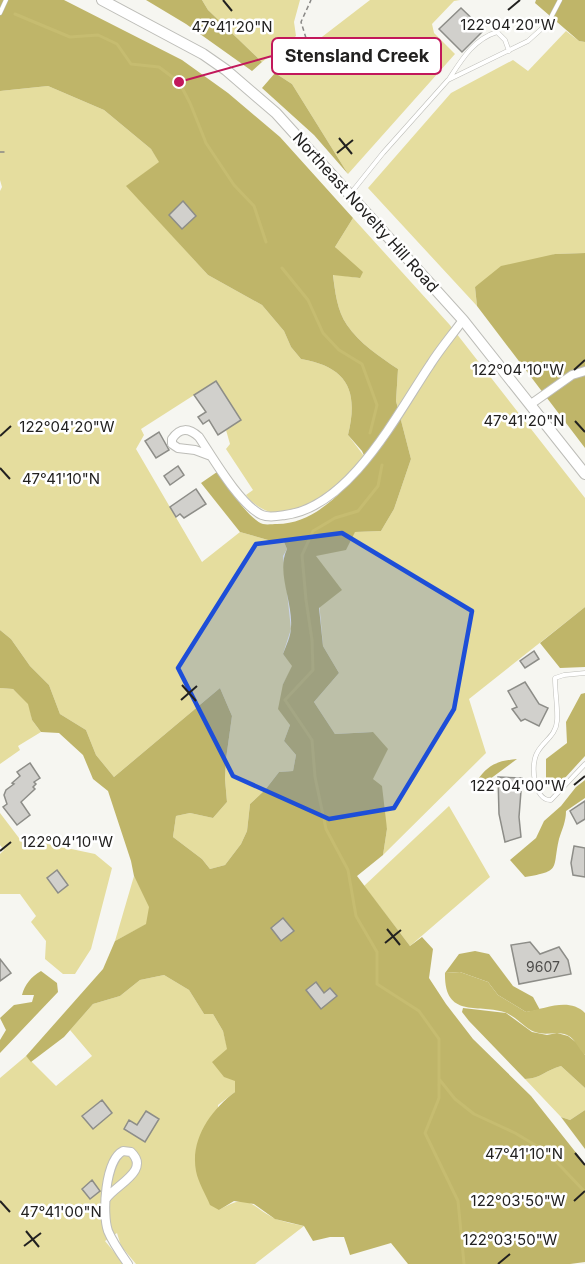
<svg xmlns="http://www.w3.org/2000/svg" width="585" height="1264" font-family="Inter,sans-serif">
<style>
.green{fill:#e5dd9e}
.forest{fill:#bfb569}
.water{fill:#c6bc70}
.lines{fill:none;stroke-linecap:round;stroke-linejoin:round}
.stream{stroke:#c6bc70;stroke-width:3}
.building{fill:#d1d0cc;stroke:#8d8d88;stroke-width:1.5}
.service-casing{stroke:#bdbdb8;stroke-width:5}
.minor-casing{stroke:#bdbdb8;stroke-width:10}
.secondary-casing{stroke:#bdbdb8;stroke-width:12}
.path{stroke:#898886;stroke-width:1.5;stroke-dasharray:4.5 3;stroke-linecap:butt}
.service{stroke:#fff;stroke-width:4}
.minor{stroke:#fff;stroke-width:8}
.secondary{stroke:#fff;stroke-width:10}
.marked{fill:#1d4ed8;fill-opacity:0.2;stroke:#1d4ed8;stroke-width:4.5;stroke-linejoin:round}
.ticks{fill:none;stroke:#222120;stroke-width:2}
.labels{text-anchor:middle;stroke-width:5;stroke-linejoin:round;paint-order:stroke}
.number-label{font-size:14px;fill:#4e4d4b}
.street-label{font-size:16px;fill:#222120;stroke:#fff}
.ticks-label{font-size:15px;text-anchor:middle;fill:#222120;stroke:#fff;stroke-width:5;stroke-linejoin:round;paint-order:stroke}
.leader{fill:none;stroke:#c2185b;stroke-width:2}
.callout-dot{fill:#c2185b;stroke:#fff;stroke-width:2}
.callout{fill:#fff;stroke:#c2185b;stroke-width:2}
.callout-label{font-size:18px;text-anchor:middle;font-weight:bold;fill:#222120}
</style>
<rect width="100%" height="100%" fill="#f6f6f1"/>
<path class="green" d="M202,0H300L294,22L296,36L262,62L208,10Z
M370,0H460L454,1L432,24L434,33L455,54L348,174L292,84L275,73Z
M566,31L579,41L585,42V253L555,254L475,287L477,306L368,188L451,93L513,60L528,71Z
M48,86L104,110L151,149L160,162L127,186L208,275L262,305L284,331L291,347L301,359C347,367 359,390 348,435L364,456C354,467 344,480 332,490C321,498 296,512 282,513C269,515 253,505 246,495L253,490L226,449L230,444L226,430L241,420L216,381L141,429L144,435L136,449L202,562L240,532L275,542H284L287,549L283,556L291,629L283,654L293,666L283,684L290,725L284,741L296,755L293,771L279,772L265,790L250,804L247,831L241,844L225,865L210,869L202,859L173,837L176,816L190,813L213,818L227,802L225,779L226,759L232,716L220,688L114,777L96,755L86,730L60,714L49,685L30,666L11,639L0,630V191L2,187L0,180V91Z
M353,218L449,324L585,498V607L469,699L486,753L383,855L387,829L373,779L372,732L335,734L314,702L339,673L323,646L315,556L355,532L381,531L394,509L411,459L396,401L398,369C380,357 359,343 347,325C337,311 335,291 333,274L359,278L335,247Z
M0,688L13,689L29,704L32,720L41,732L18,746L20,750L0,764Z
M449,806L490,877L410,946L364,886Z
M0,813L19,838L95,854L112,868L91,949L75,974H63L45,959L46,941L31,922L36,916L20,894H0V854L4,850L0,845Z
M134,876L150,907L147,924L115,941Z
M164,975L189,990L204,1014H213L223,1031L236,1081L235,1092L218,1105L219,1210C251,1191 250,1207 276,1219C284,1222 295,1224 304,1226L255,1264H136L121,1246L117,1233L105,1241L124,1264H0V1078L26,1056L56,1086L92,1056L70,1030L93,1004L120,996L140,980Z
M561,1066L585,1088V1110L570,1120L561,1117L525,1079C540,1079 546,1070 561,1066Z"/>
<path class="forest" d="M0,0H64L182,60L228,93L280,137L353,218L335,247L363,272L360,278L333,275C335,291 337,311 347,325C359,343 380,357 398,369L396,401L411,459L394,509L381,531L355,532L346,550L316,556L342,590L319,608L323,646L339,673L314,702L335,734L373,732L388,749L373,779L382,786L387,829L383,855L357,876L410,946L422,937L433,949L429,978L446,1004L473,1039L531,1096L585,1164V1262L570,1264H408L391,1243L350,1255L344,1237H330L313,1241L304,1226L275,1219L254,1204L234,1201L219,1210L210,1205C206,1195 198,1182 196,1171C190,1139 211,1110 235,1092V1081L224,1077L212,1062L227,1049L223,1031L213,1014H204L189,990L164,975L140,980L120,996L93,1004L64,1037L31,1062L26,1056L103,969L115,941L146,924L149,907L134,876L131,861L108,791L93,779L83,755L59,733L41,732L32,720L28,704L13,689L0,688V630L11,639L30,666L49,685L60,714L86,730L96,755L114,777L220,688L232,716L226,759L225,779L227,802L213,818L190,813L176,816L173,837L202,859L210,869L225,865L241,844L247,831L250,804L265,790L279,772L293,771L296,755L284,741L290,725L278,709L283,684L292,666L283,654C286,646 291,636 291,627C293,601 276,573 287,549L284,542H275L240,532L201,483L217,472C227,485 248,519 263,524C267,525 273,524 277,524C316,524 344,489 368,464L362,451L348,435C359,390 347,367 301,359L291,347L284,331L262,305L208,275L126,186L159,162L151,149L104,110L48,86L0,91Z
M146,0H202L208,10L262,62L252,71L186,24Z
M536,0H585V42L579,41L535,3Z
M275,73L292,84L348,174L314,135L262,88Z
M585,253V448L477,306L475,287L501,266L555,254Z
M585,607V667L560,668L540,643Z
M585,693V756L553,791L546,778V759L567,743L566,722L581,694Z
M517,759L490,779L477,781C488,764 498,761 517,759Z
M585,780V798L566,811C566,822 562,829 559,839C552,869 562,871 525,877L510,860L536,838L544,821L561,806L576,787Z
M475,951L489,954L513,986L533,997L540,1010L526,1012L498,995L488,982L460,972L445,973L459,954Z
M41,971L57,983L58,992L0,1053V1040L6,1030L0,1018L14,1005L32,1002L34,995H22C25,984 31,977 41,971Z
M463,1008L506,1013L532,1032L547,1035L557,1033L568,1036L577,1043L585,1055V1088L561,1066C546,1070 540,1079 525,1079L469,1021L462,1012Z
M585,1110V1149L561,1117L570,1120Z"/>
<path class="water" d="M460,972L488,982L498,995L526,1012C545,1009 569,997 585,1013V1055C578,1049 576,1039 567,1035C556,1031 546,1036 535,1032C524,1028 516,1016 504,1012C476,1004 444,1018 445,973Z"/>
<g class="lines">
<path class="stream" d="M15,14L70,37L98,35L117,44L131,64L159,67L179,82L190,103L206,143L234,185L254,206L266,242
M282,268L308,300L323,333L339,350L362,364L377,405L370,433
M382,465L378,486L358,511L335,518L313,531L302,555L306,600L312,640L313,670L285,700L312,740L315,777L326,829L348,870L356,916L377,952V984L419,1011L439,1039V1098L425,1133L458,1201L464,1264
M439,1079L455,1099L474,1114L515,1133L547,1152L585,1192"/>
</g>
<path class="building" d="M461,8L484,30L462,52L439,29Z
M183,201L196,216L182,229L169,215Z
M216,381L241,420L218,435L209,420L203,424L198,417L206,412L194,395Z
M159,432L169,450L156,458L145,441Z
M178,466L184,475L170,485L164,476Z
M196,489L206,504L184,518L180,514L176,517L170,507Z
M534,651L539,659L525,668L520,661Z
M525,682L539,704L548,708L539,726L525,719L521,721L512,709L517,707L508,691Z
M30,763L40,778L34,782L36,784L33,787L35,789L21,802L30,815L17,825L3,807L7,804L4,795L6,790L14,784L12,783L20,776L17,772Z
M498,777L522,778L519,817L521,837L505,842L499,814Z
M585,801V819L577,824L570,811Z
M574,846L585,848V877L573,875L571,863Z
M57,870L68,885L58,893L47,878Z
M283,918L294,931L281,941L271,928Z
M530,942L540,954L559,947L568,960L571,974L519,984L511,945Z
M0,959L11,973L0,981Z
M316,982L324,993L330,988L337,996L321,1009L306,990Z
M102,1100L112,1113L93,1129L82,1116Z
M146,1111L159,1119L145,1142L124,1129L129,1120L137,1125Z
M92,1180L100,1191L90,1199L82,1189Z"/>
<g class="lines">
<defs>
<path id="service" d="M0,13L6,0
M449,79C462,59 474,39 497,32L505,40L509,51
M351,193L383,153L448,80L528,41L548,23L560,0
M585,673L564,675L555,678C555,693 558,708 557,721C556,736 543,741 537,753C530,765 534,801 551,800L585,764"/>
<path id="minor" d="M531,404L572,375L585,371
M211,456L195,450L178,448L172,444V439C180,427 189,428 199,437C213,458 240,505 262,515C269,518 278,516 285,515C350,507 397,414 430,365C440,349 452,335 463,320
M106,1199C115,1185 151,1171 131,1152L123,1151C105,1160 102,1214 108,1231C113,1243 121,1254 128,1264"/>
<path id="secondary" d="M102,0L203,54L226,70L276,113L463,320L585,474"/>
</defs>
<use href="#service" class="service-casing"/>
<use href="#minor" class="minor-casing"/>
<use href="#secondary" class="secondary-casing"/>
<path class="path" d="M306,38L301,22L311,0
M0,152H5"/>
<use href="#service" class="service"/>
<use href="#minor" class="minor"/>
<use href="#secondary" class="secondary"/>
</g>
<path class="marked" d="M342,533L472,611L454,709L394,808L329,819L233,776L178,668L256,544Z"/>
<path class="ticks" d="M223,0L232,11M508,10L520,0M339,138L352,154M337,153L353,140M574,370L585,360M575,421L585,432M0,436L11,426M0,468L10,479M182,685L196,701M181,700L197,686M574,785L585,776M0,851L11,842M387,929L400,945M385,943L401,930M575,1153L585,1165M0,1201L10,1212M574,1201L585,1191M26,1231L39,1247M24,1246L41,1233M498,1264L510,1254"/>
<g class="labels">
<g class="number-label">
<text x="543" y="972">9607</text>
</g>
<g class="street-label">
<text transform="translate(366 212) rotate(48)" y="6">Northeast Novelty Hill Road</text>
</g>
</g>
<g class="ticks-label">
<text x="508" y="30">122°04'20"W</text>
<text x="232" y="32">47°41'20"N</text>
<text x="518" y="375">122°04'10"W</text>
<text x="524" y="426">47°41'20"N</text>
<text x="67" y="432">122°04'20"W</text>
<text x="61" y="484">47°41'10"N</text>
<text x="518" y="791">122°04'00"W</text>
<text x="67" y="847">122°04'10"W</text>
<text x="524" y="1159">47°41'10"N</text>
<text x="518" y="1206">122°03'50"W</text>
<text x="61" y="1217">47°41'00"N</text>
<text x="510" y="1245">122°03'50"W</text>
</g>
<path class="leader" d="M179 82L272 56"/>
<circle class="callout-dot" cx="179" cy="82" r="6"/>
<rect class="callout" x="272" y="38" width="169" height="36" rx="6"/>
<g class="callout-label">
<text x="357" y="62">Stensland Creek</text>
</g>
</svg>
